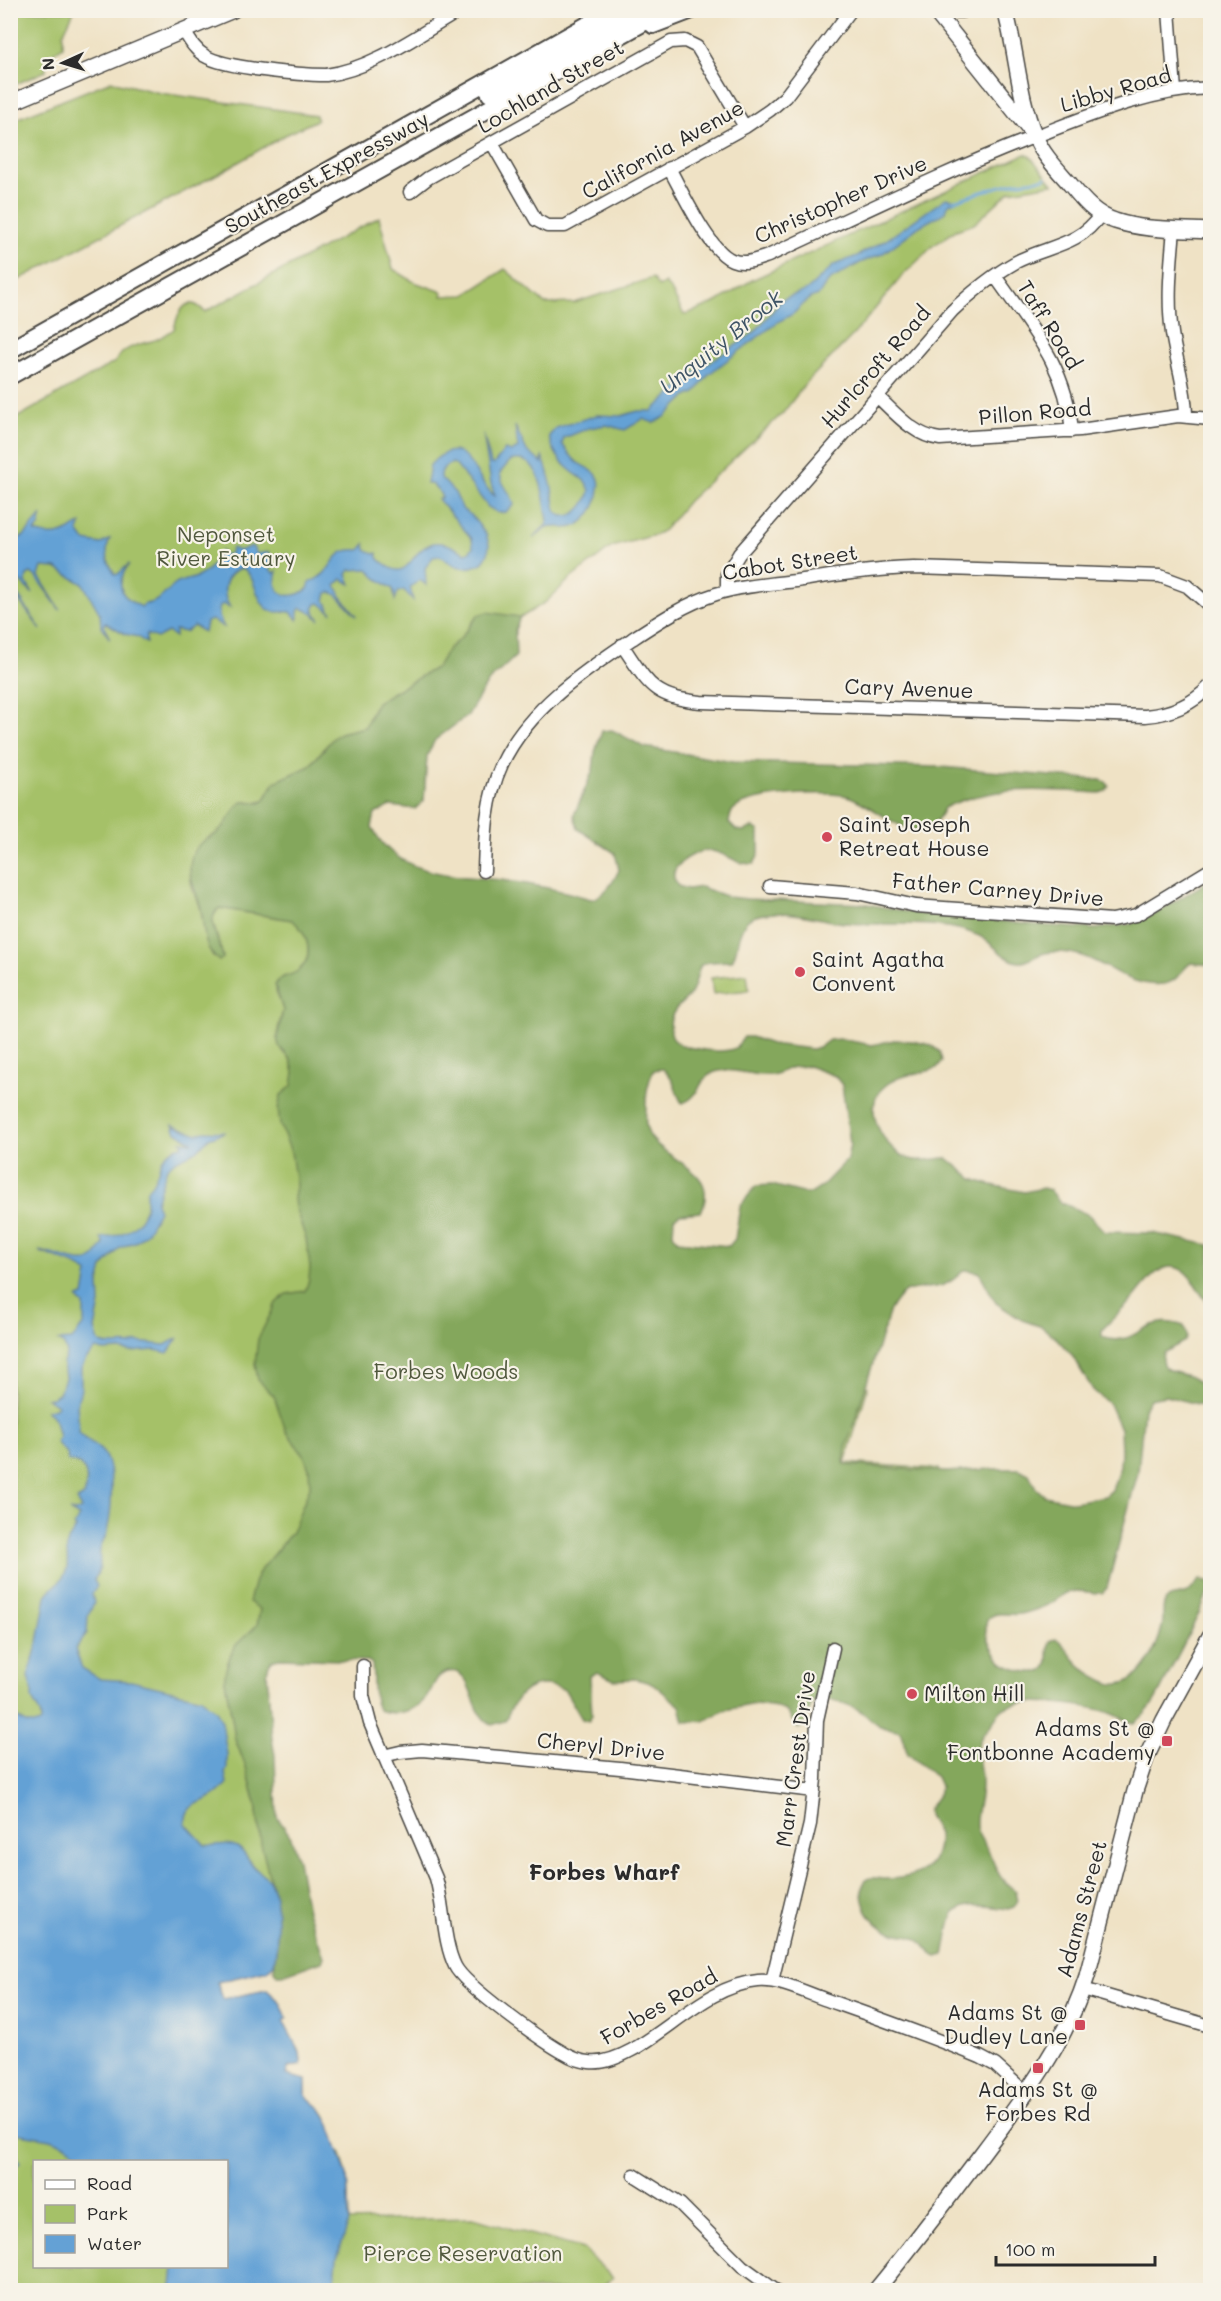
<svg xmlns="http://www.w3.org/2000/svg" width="1221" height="2301" font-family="Mali,sans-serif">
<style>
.green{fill:#a5c168;stroke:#68764a;stroke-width:1.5;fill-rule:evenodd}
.forest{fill:#84a75c;stroke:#586944;stroke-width:1.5;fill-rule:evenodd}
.water{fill:#64a1d5;stroke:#486680;stroke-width:1.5}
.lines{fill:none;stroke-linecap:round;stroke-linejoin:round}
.stream{stroke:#64a1d5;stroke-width:3}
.minor-casing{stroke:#484642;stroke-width:15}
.major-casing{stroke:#484642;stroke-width:18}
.highway-casing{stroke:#484642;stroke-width:20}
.minor{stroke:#fff;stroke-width:12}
.major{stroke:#fff;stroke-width:15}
.highway{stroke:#fff;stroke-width:16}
.poi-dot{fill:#d1495b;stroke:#f7f3e8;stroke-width:2}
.labels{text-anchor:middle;stroke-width:4.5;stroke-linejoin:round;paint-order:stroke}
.street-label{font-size:21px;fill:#2b2b2b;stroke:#f7f3e8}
.park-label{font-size:21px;fill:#50583d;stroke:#f7f3e8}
.poi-label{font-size:21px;fill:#2b2b2b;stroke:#f7f3e8;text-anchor:start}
.water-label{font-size:22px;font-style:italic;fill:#3f5466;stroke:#f7f3e8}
.neighbourhood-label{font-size:22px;font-weight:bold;fill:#2b2b2b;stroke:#f7f3e8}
</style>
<rect width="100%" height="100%" fill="#f7f3e8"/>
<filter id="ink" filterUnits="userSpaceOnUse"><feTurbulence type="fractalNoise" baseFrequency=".0167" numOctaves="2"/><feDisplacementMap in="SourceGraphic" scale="12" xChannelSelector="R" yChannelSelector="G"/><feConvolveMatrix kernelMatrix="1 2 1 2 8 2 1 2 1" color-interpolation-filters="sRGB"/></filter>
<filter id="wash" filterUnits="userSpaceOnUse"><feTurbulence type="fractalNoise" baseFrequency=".008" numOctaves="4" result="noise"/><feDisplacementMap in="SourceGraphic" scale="24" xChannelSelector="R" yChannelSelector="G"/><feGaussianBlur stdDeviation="1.35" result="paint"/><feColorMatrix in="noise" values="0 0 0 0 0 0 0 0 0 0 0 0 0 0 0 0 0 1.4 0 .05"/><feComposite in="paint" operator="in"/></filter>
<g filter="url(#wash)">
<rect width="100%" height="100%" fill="#efe2c5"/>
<path class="green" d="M10,11H74L63,34V46L45,59L46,71L11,86Z
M111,81L160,93L316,115L317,120L287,134L223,171L11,284V121Z
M1025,154L1030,156L1053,184L1010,191L974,224L956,230L933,246L903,275L855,333L805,384L783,413L688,501L664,530L655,535L612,547L570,579L546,602L525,615L520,617L501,615L473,622L461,638L448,649L437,667L386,696L373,708L365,727L340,733L325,747L310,766L275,782L264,801L254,803L247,801C236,811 229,822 218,832C215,836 210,836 206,839C190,850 187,872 193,890C195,895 199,901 200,907C204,925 205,940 213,956L223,958L212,918L219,908L292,920C307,931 315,954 300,970C296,974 289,975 283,977L276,991L283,1010L278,1029L282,1050L291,1060L294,1072L612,1361L868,1387L845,1463L939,1469L928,1550L623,1667L230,1656L225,1673V1681L232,1718L235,1739L246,1767L256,1803L259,1826L271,1864L274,1964L267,1970L217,1982L223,1999L267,1990L280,2002L287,2018L283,2021L300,2053L301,2065L288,2068L286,2075L306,2080V2096L321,2109L326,2116L335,2145L341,2153L347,2176L349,2221L473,2218L583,2249L613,2278L597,2290H11V421L115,362C123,347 137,345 152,341C160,339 168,333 174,329C178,311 187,293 205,312L379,217L393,269L414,282L443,292L442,296L465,295L505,269L545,304L574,303L652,278L659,287L665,283L671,290L684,315L717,302L752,280ZM34,2162H226V2266H34Z
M747,974L749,990L713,994L711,978Z"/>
<path class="forest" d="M487,612L520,617L515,630L516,656L488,682L468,715L435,740L427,756L424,801L415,809L390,806L375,814L372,827C397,877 453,875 501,880C531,884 561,890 591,899C605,896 613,883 619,870L615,853L578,829L574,815L593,770L595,752L602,731L612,730L644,747L733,762L941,767L1101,780L1106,782L1109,786L1106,791L1100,793C1048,790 992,784 944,808C922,860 877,804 847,796C825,791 749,794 733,810C730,814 730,818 729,823L736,830L744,831L753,827L759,831V854L754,864C730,866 718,840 691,856C685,859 680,863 676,868C672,875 674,880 678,886L688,889L701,887L728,897L747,899L867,904L914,913L1037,925L1095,929L1131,924L1156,913L1210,880V965L1191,963C1180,970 1178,982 1164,984C1128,988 1110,964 1079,955C1068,952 1050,950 1039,955C1031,958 1027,963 1018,962C1001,959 993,941 977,935C939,919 886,926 846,923C824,921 801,913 779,913C769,913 756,914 748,920C737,930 739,949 732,961L709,962L701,965C695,975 697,986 690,995C685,1001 678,1005 674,1012C668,1021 669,1040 680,1045C684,1047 690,1047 694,1048C708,1051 723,1053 736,1048L744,1037H751L771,1044L812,1049L821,1046L829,1040L840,1039L872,1045L894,1040L913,1041L931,1045L940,1052L942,1061L937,1068C919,1075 900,1073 885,1086C859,1106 884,1151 910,1159C922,1163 935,1158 947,1158L973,1179L987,1184L1024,1192L1043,1188L1050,1190L1060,1202L1089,1215L1105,1232L1152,1233L1210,1245V1304C1198,1295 1194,1275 1180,1269C1159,1259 1143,1288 1132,1300C1122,1310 1111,1320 1102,1330V1337C1138,1350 1141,1311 1184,1326L1187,1335L1185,1341L1163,1353C1158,1372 1174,1371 1188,1376C1196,1379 1202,1386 1210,1388V1407L1165,1396L1150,1399L1144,1409L1138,1472L1107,1588L1102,1593C1090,1594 1077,1588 1066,1593C1060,1596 1056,1601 1050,1604C1041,1608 1030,1612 1020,1614C1009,1616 997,1610 989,1618C980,1627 993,1652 1000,1660C1008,1668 1032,1676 1043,1670C1052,1664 1045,1648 1051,1640L1057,1639C1065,1645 1068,1652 1075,1660C1082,1669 1094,1676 1104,1681C1135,1696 1157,1652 1162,1627C1164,1620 1162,1611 1164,1604C1169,1592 1179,1598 1187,1593C1192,1590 1195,1584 1200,1580L1208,1581L1210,1588C1199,1615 1186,1640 1173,1665C1162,1686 1154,1710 1134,1723C1126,1721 1120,1717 1113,1714C1093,1706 1028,1697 1009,1706C1000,1709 998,1715 993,1722C967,1751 982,1754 981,1785C981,1799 975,1813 976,1826C977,1835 982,1840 986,1847C998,1867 993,1875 1016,1891L1018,1900L1014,1907L1008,1909C991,1907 960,1899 952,1918C947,1929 948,1943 944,1955L937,1957C928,1953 926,1947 920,1941C914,1934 903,1936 894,1933C877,1928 862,1911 862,1892C861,1887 865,1879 871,1878C875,1877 881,1879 885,1879C900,1879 922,1876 932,1862C937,1855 940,1840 937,1831C933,1822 929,1822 927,1811L938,1795L940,1786L936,1777L908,1754L900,1731C893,1728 885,1729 878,1725C871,1721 866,1714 859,1710C852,1706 826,1696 818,1699C808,1702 809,1721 802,1727L797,1728L787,1712L777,1707L756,1704L725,1710L704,1721L684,1722L680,1706L657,1687L648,1682L635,1679L614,1680L597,1672L590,1676L592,1715L589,1721L582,1719L565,1690C533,1676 517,1692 505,1721L492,1725C469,1715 474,1666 448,1672C436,1675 435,1683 430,1692C420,1711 397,1717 378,1710C371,1695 374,1680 372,1664L368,1661L280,1658C270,1659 269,1663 267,1672L272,1739L275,1755L277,1817L291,1837L298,1860L307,1911L324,1957L322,1961L283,1975H277L274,1970L277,1942L275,1899L261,1844L256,1803L246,1767L235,1739L232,1718L225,1681V1673L230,1656L236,1645L257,1625L260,1609L249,1602L255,1580L261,1569L292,1532L310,1487L309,1469L304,1456L286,1431L274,1396L258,1380L255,1364L258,1339L276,1303L286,1294L305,1291L309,1280L310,1267L306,1239L295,1207L294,1198L296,1185L291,1152L280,1125L278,1109L281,1095L292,1086L294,1072L291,1060L279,1046L277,1038L283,1010L275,985C281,974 291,977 299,970C316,956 307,931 292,920L219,908C204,920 221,942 223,958L219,961C201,948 205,924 200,905C194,887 185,871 194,851C199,841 208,840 216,834C228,826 231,810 242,802L260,803L264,801L275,782L310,766L333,738L340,733L365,727L377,702L437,667L448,649L461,638L478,615ZM808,1066L835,1076L842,1085L850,1144L847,1160L821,1187L812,1193H803L772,1185L756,1186L740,1206L735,1239L729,1246L678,1241L673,1234L674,1218L680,1214L701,1212C720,1171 672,1164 653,1140C645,1131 645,1120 646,1109C646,1094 647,1083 654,1070L663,1069C675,1077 674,1091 682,1103C702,1097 697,1078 715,1072C734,1067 754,1077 772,1075C778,1074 784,1070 790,1068C796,1066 802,1067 808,1066ZM964,1270L979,1272L996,1303L1022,1320L1042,1327L1057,1339L1071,1354L1093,1390L1109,1404L1120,1429L1121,1451L1120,1466L1112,1490L1105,1496L1074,1502L1045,1496L1036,1488L1029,1474L1019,1469H990L946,1472L845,1465L844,1461L846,1448L890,1310C905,1285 909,1291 935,1287C947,1286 956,1278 964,1270Z"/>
<path class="water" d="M946,198L957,200L949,204L944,213L920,226L882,254L860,263L830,280L825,285L819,295L810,298L793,314L778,322L709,374L695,393L686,397L665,417L654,423L643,419L625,430L606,425L589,428L564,438L562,444C567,450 571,457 577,462C582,466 591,469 596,474C602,481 599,488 598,496C595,511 582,528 566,528C559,528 555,524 548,527C543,529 538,535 533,538L547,524L548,520C543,501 543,451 510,461L500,473C501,487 512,492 514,505L506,512L498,513L488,507L456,465L453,463C445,465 440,469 441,478L455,493L463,510L471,515L486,534L489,544L488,554L482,563C464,572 455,567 440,556L433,557L425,568L426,585L420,580L410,587L413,600L404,590L398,592L395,600L393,589L376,578L368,569L350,570L347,574L351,584L342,579L336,585L341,596L357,616L337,595L331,592L327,593L325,600L332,613L320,603L316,604L313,609L320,620L312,613L301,608L298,611V620L291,612C284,611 277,613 271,611C254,603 257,575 242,568C223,573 221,593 230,607L223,604L219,607V617L224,627L212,620L206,622L204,632L194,626L185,632L175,630V637L168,632L157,638L146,634V643L138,637L125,634L105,622L104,626L110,639L101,626L100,614L83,584L56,568L42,567L39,576L60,610L36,577L31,573L27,575L26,582L33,594L16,578L13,580L14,589L41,630L11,590V542L24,536L42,515L39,527L35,532C45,536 57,537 68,531C74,528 75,525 81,524L78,531L85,541L101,544L110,539C104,551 107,562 115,574H118L129,564C115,584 119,598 142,607L144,604C159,603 165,592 176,584C183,579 192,580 199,576C210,571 215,560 221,551L223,554L229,555L232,548L239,551L252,546L257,554L269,552V569L274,573L277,571C271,596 289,601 308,589L310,582C338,572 328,547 360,550L365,544L366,550L374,554L377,553C378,560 380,560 385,564C410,584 409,549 434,543C446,541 455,548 465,553L469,552L473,547L472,539L438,499L442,497L438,490L432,484H427L430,465C466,426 473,481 495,496L491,484L483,433L491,464H494L505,450L511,452L518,448L515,426L527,451L542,463V456C550,474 553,492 556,511L562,516C577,517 586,504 590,491C587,479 578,477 570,470C560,462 551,448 549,436L556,428L597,415L621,416L638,411H652L694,373L754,333L783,299L807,290L834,265L857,256L886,240Z
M173,1125L197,1134L204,1131L225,1132L209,1138L197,1151L175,1161L167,1168L156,1202L159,1211L147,1232L137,1241L120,1248L103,1267L99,1284L100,1303L95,1329L99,1342C109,1348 120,1343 130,1345L137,1342L165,1345L178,1338L168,1353L155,1350L131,1352L120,1350L104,1351L96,1349L86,1359L81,1369V1389L77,1404L79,1432C86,1442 102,1446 106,1458C114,1476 112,1512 107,1532C106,1538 101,1543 100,1549C98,1566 104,1564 94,1580L97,1586L92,1594L94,1603L88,1616L87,1633L75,1649L82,1668L100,1679L131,1681L202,1698L207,1704L216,1710L222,1722L227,1754V1769L225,1773L227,1783C224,1787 218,1793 213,1796C200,1804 184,1804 186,1824L205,1845C216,1847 226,1841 237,1847C246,1852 248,1862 255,1868C259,1873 265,1874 269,1880C280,1898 278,1944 274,1964L267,1970L217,1982L223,1999L267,1990L280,2002L287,2018L283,2021L300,2053L301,2065L288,2068L286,2075L306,2080V2096L321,2109L330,2125L347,2176L349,2221L337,2258L334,2290H165L172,2286L174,2267L226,2266V2162L90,2161L66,2145L51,2139L15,2133L13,2136L16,2142L14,2148L20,2163L11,2169L15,2161L10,2152L11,1714L28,1724H38L41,1722L40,1713L32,1699V1690L28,1677L38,1642L46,1596C51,1587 61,1583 65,1574C70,1564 66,1555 67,1545C68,1538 73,1534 76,1528L74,1526L79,1517L69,1511L75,1512L81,1509L77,1500L84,1496C89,1480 88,1462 68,1461L67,1454L56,1442L59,1437L54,1417L46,1411L57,1407V1405L47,1398H52L59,1394L65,1378L63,1363L67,1353L64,1345L58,1341L72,1340L84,1324V1305L77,1298L84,1296L88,1273C81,1265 51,1257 39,1251C52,1252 82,1267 92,1259C96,1256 100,1249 104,1244L101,1238C120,1236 139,1230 145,1209C147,1203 145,1196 147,1191C147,1188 151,1186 152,1184C162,1167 158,1152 182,1146L183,1144L181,1141L193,1142L176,1132Z"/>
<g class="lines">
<path class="stream" d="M953,201C974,195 996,186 1018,182C1028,180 1037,182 1046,177"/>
</g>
</g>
<g filter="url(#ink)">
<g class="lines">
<defs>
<path id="minor" d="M1169,10L1175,91
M184,31C190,41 195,50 205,56C224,68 301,75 326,75C373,69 419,34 461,10
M492,143L536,220L547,226H565L745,127L770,110L785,97L851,10
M669,168C682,191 709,251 732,260C744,265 756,260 768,256C859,214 950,169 1044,133C1098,112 1152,90 1210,88
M410,192L428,178L671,42L685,41L697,47L745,127
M1174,229C1171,264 1167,298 1172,333C1176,361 1186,388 1186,416
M995,276C1031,328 1066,365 1072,431
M877,396C895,413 914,436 940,439L1080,430L1178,416L1210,419
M727,591V574L739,554L952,311C971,293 993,275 1016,262C1046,246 1080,246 1100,215
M622,645C648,683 652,698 701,702L1145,716C1171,714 1192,705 1210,686
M484,871C485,833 486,799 502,764C528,709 583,672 632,639C658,622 685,604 716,594C741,586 770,584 796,581C835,575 874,569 914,568L1160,576L1187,586L1210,606
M770,886L857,893L916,906L1112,920L1136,915L1210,870
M363,1666V1696L370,1723L436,1878C444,1905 443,1942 455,1966C464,1985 542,2041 564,2053C572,2058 580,2061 589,2062C604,2064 619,2057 632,2050C672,2028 711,1985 758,1981C780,1979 806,1993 827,2000C878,2018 930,2036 980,2057L995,2065L1026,2093
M383,1756L400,1752L422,1750L620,1768L814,1791
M772,1981L810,1824L815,1779L817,1720L833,1648
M1083,1989L1210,2026
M634,2175L680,2204L742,2266L775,2290"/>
<path id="major" d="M934,10L1029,129
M945,10H962
M1005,10C1017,51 1018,97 1035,136C1042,154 1057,169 1070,184C1082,199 1095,215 1115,221C1145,231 1179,229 1210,231
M10,103L233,10
M876,2290C911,2248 944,2204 977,2160C1020,2103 1065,2045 1087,1976L1135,1791L1146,1758L1164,1720L1210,1636"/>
<path id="highway" d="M653,25L692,10
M490,94L638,10
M10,350L614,10
M10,376L666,10"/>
</defs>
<use href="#minor" class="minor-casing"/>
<use href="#major" class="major-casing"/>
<use href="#highway" class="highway-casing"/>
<use href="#minor" class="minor"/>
<use href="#major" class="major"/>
<use href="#highway" class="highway"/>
</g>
</g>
<g class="poi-dot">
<circle cx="827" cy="837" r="6"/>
<circle cx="800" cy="972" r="6"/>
<circle cx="912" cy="1694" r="6"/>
<rect x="1161" y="1735" width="12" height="12" rx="3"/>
<rect x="1074" y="2019" width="12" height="12" rx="3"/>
<rect x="1032" y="2062" width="12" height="12" rx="3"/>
</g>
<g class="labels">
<g class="street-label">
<text transform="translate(551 87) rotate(-30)" y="7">Lochland Street</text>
<text transform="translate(1116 90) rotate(-16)" y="7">Libby Road</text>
<text transform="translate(663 150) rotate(-29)" y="7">California Avenue</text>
<text transform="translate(327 173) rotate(-29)" y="7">Southeast Expressway</text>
<text transform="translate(841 200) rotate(-24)" y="7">Christopher Drive</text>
<text transform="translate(1049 325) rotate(58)" y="7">Taff Road</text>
<text transform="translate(876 367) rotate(-49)" y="7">Hurlcroft Road</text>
<text transform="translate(1035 413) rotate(-5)" y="7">Pillon Road</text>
<text transform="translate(790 563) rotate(-9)" y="7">Cabot Street</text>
<text transform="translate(909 689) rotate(2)" y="7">Cary Avenue</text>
<text transform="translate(998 890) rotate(5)" y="7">Father Carney Drive</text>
<text transform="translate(601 1747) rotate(6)" y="7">Cheryl Drive</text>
<text transform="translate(796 1759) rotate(-82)" y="7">Marr Crest Drive</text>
<text transform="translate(1082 1909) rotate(-75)" y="7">Adams Street</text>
<text transform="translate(659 2007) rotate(-30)" y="7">Forbes Road</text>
</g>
<g class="park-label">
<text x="226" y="542">Neponset<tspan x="226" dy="24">River Estuary</tspan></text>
<text x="446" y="1379">Forbes Woods</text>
<text x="463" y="2261">Pierce Reservation</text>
</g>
<g class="poi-label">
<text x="839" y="832">Saint Joseph<tspan x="839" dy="24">Retreat House</tspan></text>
<text x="812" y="967">Saint Agatha<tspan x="812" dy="24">Convent</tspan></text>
<text x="924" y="1701">Milton Hill</text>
<text x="1155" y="1736" text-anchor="end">Adams St @<tspan x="1155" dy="24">Fontbonne Academy</tspan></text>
<text x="1068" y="2020" text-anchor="end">Adams St @<tspan x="1068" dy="24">Dudley Lane</tspan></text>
<text x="1038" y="2097" text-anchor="middle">Adams St @<tspan x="1038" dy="24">Forbes Rd</tspan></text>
</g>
<g class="water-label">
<text transform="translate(721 342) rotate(-39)" y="8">Unquity Brook</text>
</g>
<g class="neighbourhood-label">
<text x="604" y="1880">Forbes Wharf</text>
</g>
</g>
<rect width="1221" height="2301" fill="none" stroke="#f7f3e8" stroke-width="36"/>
<rect x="33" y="2160" width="195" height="108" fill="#f7f3e8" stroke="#a5a39c" stroke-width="1.5"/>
<rect x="45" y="2180" width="30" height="9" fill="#ffffff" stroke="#a5a39c" stroke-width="1.5"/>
<text x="87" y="2190" font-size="18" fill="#2b2b2b">Road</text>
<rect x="45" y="2205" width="30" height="18" fill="#a5c168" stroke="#a5a39c" stroke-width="1.5"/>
<text x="87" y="2220" font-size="18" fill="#2b2b2b">Park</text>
<rect x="45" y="2235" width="30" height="18" fill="#64a1d5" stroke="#a5a39c" stroke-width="1.5"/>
<text x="87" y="2250" font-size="18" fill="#2b2b2b">Water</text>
<g transform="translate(63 63) rotate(266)" stroke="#f7f3e8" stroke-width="4.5" paint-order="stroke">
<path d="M0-4.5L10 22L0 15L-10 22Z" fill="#2b2b2b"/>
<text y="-9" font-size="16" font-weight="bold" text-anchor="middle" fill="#2b2b2b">N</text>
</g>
<path d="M996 2256v9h159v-9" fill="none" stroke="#2b2b2b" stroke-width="3"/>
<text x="1005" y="2256" font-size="18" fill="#2b2b2b" stroke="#f7f3e8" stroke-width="4.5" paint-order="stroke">100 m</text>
</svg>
